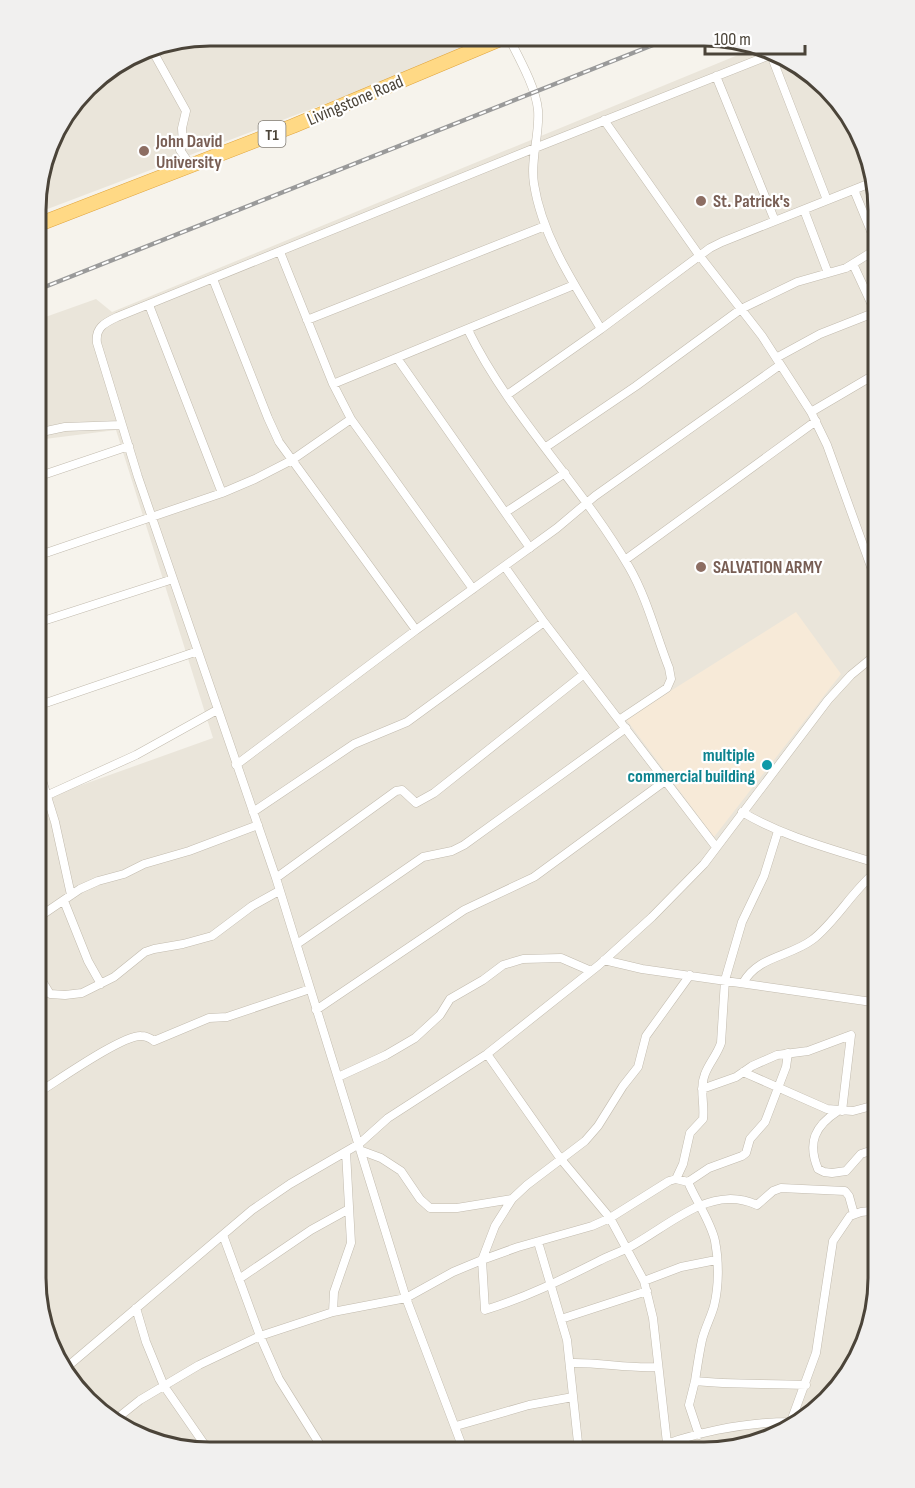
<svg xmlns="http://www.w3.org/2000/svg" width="915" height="1488" font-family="'Sofia Sans Condensed',sans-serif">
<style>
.residential{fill:#eae5da}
.commercial{fill:#f7ead8}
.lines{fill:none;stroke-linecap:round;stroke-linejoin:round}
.minor-casing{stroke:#c2bbae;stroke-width:9}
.trunk-casing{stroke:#e0a43c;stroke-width:15}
.minor{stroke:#fff;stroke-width:8}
.trunk{stroke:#ffd985;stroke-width:14}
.rail-casing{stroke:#9a9a9a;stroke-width:4.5}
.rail{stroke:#fff;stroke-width:2;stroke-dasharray:7;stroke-linecap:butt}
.education-dot{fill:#8d6e63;stroke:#fff;stroke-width:2}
.culture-dot{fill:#0f9aa8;stroke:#fff;stroke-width:2}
.labels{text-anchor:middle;stroke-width:4.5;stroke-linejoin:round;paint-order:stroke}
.shield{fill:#fff;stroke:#817c74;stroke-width:1.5}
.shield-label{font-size:16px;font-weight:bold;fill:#4b4439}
.street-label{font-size:18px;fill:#4b4439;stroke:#fff}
.education-label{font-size:18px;font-weight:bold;fill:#785e54;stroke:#fff;text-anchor:start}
.culture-label{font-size:18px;font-weight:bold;fill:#0d838f;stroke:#fff;text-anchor:end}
.rim{fill:none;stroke:#4b4439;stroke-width:3}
</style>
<rect width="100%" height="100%" fill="#f6f3ec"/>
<path class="residential" d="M211,36L499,38L37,213V188L54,133L95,80L144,49Z
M755,48L819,79L866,144L879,211V1289L843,1383L771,1439L704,1452L188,1450L104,1416L49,1344L36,1277L37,801L213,738L116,430L37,440V320L96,299L112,312Z"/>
<path class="commercial" d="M796,612L841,674L714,837L626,719Z"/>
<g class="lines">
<defs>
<path id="minor" d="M509,38C519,58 536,88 538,110C540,135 530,159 534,184C542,236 574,284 601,329
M151,48L186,111L182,128L183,145L180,150L191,166
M771,55L827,200
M716,76L775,221
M604,120L699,255L762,336L811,412L827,445L879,589
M865,143L866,146
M804,210L828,273
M280,252L333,384L351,419L473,589
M853,264L879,320
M213,279L268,418L279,442L416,630L557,528L595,496L780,365
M149,305L222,493
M307,320L545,226
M468,330C510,416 581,484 629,567C647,598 656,635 669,668L671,679L667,688L619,720
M397,358L530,548
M776,358L820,334L876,312
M333,384L574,285
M507,395L601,329L710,248L722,242L873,182
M811,412L879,372
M37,433L65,427L121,425
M546,447L636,386L741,309L797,282L846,268L875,250L873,236L854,190
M37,477L129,446
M506,512L565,473
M37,556L222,493L255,479L292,460L351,419
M625,560L816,421
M505,567L544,622L716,847
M37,623L173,579
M37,706L198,651
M37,764L55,822L71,895
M236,765L416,630
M37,800L136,755L217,710
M253,812L354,744L407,722L544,622
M742,812C784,837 832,849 879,864
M276,878L396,791L402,790L416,803L434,793L584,674
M64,901L88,961L101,984
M36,919L80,889L98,881L124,874L144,864L189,851L258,825
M297,944L423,857L452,851L464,845L626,728
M604,960L642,969L879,1003
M36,971L50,994L65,995L82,993L114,977L145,952L154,949L183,944L212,936L252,906L279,891
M743,983C758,956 789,957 812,940C836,922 853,889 879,869
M316,1010L464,910L534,877L665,781
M487,1054L560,1158L610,1218L644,1281L653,1318L668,1452
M743,1072L827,1109L853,1111L879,1104
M338,1077L386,1055L415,1038L440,1015L450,999L483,980L503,965L523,959L561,958L591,971
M702,1089L736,1077L752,1066L777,1055L808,1051L851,1035L842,1111
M36,1094C56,1082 122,1035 141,1036C147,1036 150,1038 154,1041L209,1018L227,1017L310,989
M838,1111C815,1126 807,1142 818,1169L824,1172L832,1173L846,1171L861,1154L879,1148
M362,1151L381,1158L401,1171L420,1199L430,1208H457L512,1199L527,1185L585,1141L598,1126L623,1086L638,1067L646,1036L690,975
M676,1179L683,1164L690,1133L703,1119C705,1104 699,1089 705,1074C709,1063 717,1055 721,1043L725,980L742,922L764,876L778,831
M688,1182L709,1168L742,1156L746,1153L750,1139L765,1122L786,1067L788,1053
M512,1199L495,1226L482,1260L485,1310C525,1298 561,1280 599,1261C608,1256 618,1253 628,1248C652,1235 674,1217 699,1206C719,1198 737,1196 757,1205L773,1191L781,1188L845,1191L849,1196L854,1214
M223,1235L260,1336L279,1379L324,1451
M538,1242L567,1340L579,1452
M239,1279L311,1230L349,1209
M644,1281L681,1267L716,1260
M136,1308L146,1342L164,1386L209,1451
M333,1312L334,1292L351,1243L346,1152
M561,1319L647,1291
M570,1363C600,1362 628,1369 658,1367
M67,1367L252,1210L290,1184L359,1144L388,1118L487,1054L599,965L652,917L704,864L828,700L851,675L879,652
M695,1381L689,1405L699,1435
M115,1420L140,1400L199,1365L260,1336L333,1312L406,1298L453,1272L482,1260L518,1247L592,1226L610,1218L669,1181L676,1179L688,1182C696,1201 711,1222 715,1241C719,1261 719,1286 714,1306C711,1317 705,1328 702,1340C699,1354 697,1368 695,1381C732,1385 769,1383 806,1385
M790,1424L816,1353L833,1241L850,1216L861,1212L879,1210
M456,1426L529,1405L573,1397
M464,1451L406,1298L276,878L138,477L97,343C95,328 104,323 117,317L535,148L770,55
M647,1452C688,1433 745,1422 791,1422"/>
<path id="trunk" d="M37,225L293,126L503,38"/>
</defs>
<use href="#minor" class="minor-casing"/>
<use href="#trunk" class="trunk-casing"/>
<use href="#minor" class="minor"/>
<use href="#trunk" class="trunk"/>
<defs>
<path id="rail" d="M37,290L668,39"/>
</defs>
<use href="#rail" class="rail-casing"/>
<use href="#rail" class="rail"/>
</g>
<g class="education-dot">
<circle cx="144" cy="151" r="6"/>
<circle cx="701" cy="201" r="6"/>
<circle cx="701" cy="567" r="6"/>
</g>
<circle class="culture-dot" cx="767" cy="765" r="6"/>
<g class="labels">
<rect class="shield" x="258.5" y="121" width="27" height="26" rx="4.5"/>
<g class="shield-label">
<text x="272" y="140">T1</text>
</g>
<g class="street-label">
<text transform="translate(355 100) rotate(-23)" y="6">Livingstone Road</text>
</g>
<g class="education-label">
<text x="156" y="147">John David<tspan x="156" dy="21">University</tspan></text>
<text x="713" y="207">St. Patrick's</text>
<text x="713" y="573">SALVATION ARMY</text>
</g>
<g class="culture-label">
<text x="755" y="761">multiple<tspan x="755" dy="21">commercial building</tspan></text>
</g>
</g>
<path d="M0 0H915V1488H0ZM210 46H704A164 164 0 0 1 868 210V1278A164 164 0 0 1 704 1442H210A164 164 0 0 1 46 1278V210A164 164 0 0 1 210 46Z" fill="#f1f0ef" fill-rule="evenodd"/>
<path class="rim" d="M210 46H704A164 164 0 0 1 868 210V1278A164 164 0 0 1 704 1442H210A164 164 0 0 1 46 1278V210A164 164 0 0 1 210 46Z"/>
<path d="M705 45v9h100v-9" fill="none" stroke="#4b4439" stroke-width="3"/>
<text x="714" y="45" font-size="18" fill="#4b4439" stroke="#ffffff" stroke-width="4.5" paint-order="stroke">100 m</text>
</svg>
